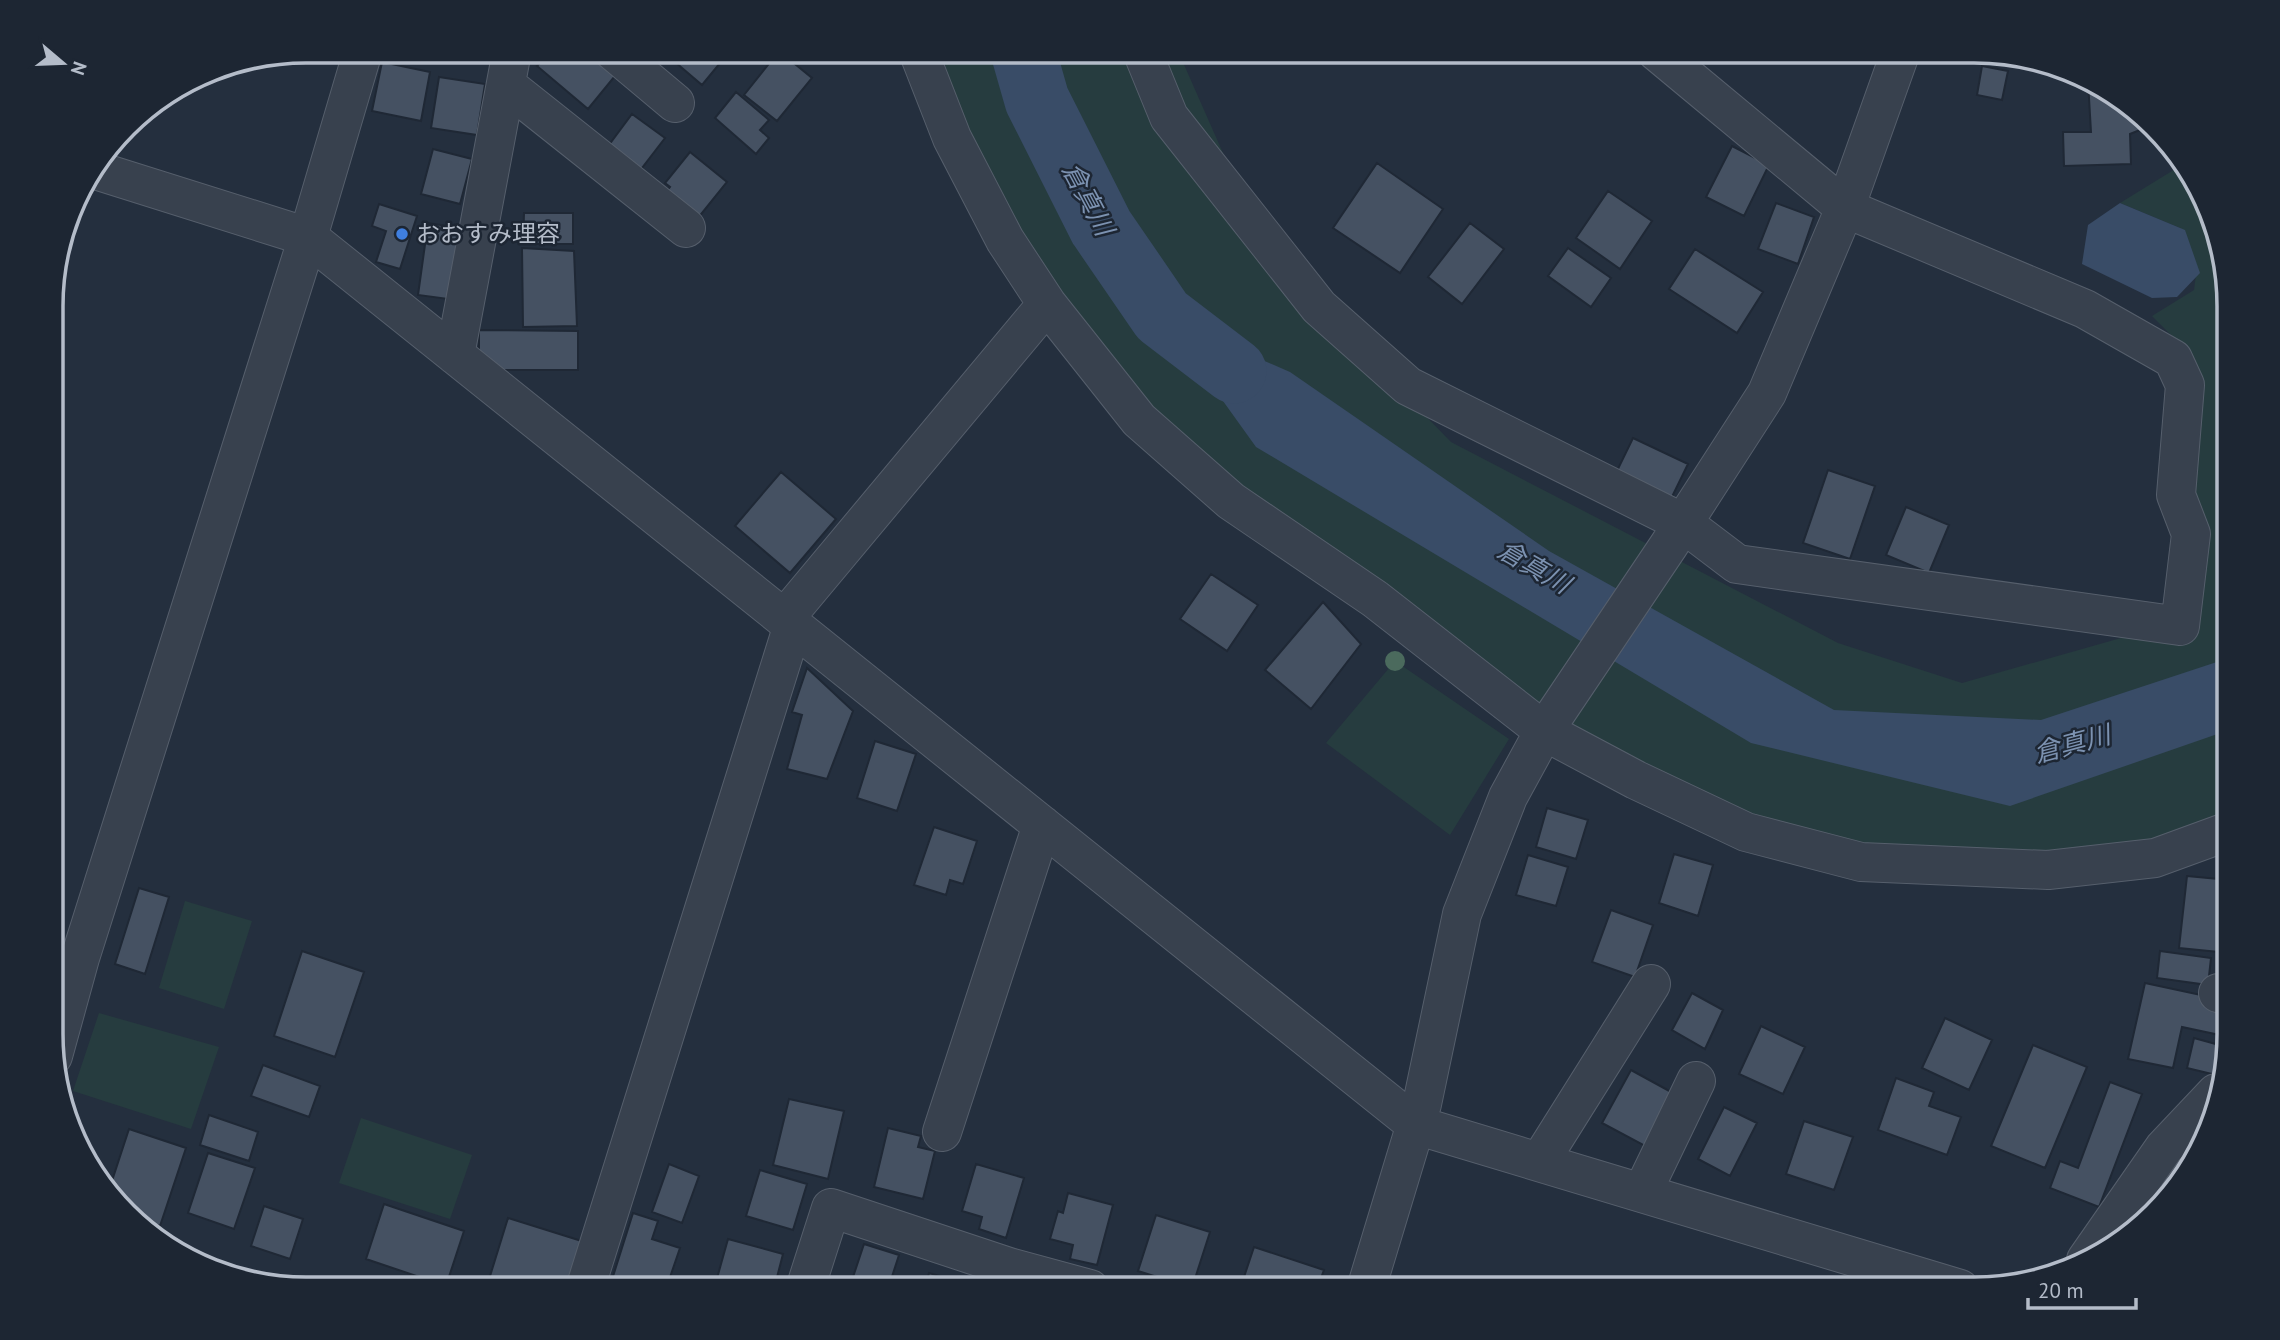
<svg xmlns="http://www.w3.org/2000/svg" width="2280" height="1340" font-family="'PT Sans','Noto Sans JP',sans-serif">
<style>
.green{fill:#263c3f}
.water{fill:#394c67}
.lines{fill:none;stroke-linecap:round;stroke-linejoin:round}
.river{stroke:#394c67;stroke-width:65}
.building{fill:#455162;stroke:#1f2835;stroke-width:2}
.minor-casing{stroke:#565f6c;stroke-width:40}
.minor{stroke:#38414e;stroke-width:38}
.tree{fill:#4b6a5d}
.shop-dot{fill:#3f7fe0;stroke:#1d2633;stroke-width:2.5}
.labels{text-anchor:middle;stroke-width:5;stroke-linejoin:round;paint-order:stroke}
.poi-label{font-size:24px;fill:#b4bcc9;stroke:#1d2633;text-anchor:start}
.water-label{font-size:26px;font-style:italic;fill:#7c92b1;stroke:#1d2633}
.rim{fill:none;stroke:#b4bcc9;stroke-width:3.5}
</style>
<rect width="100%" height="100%" fill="#242f3e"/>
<path class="green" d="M941,51H1178L1268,255L1451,442L1838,643L1962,683L2195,617L2194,358L2152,316L2194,290L2197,266L2180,228L2120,203L2185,163L2229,289V839L2072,879L1854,861L1622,765L1158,437L987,206Z
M1395,661L1509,739L1450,835L1326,743Z
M185,901L252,921L224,1009L159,988Z
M99,1013L219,1047L191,1129L73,1091Z
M361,1118L472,1155L450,1219L339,1183Z"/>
<path class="water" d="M2120,203L2185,230L2200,273L2177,297L2152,298L2082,264L2088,225Z
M1162,316L1290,372L1549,551L1834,710L2041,720L2229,658V730L2010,806L1751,743L1256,447Z"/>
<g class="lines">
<path class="river" d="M1023,51L1037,100L1101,227L1162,316L1234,371"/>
</g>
<path class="building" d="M550,51H584L615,76L588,109L537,66Z
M673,51H730L702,85L668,56Z
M779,51L812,78L777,121L744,95Z
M382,62L430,72L421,121L372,111Z
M1982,66L2008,71L2002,100L1977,95Z
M439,77L485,84L477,135L431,128Z
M2088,81L2102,85L2140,120V130L2130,134L2131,164L2064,166L2063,132H2091Z
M736,92L769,120L760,130L769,138L756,154L715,118Z
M632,114L665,138L635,177L603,153Z
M1732,146L1769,165L1744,216L1706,197Z
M433,149L472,159L460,204L421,194Z
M690,152L727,182L694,223L662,197L670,187L665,183Z
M1377,163L1443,209L1400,273L1333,228Z
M1608,191L1652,221L1620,269L1576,238Z
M1776,203L1814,217L1798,264L1758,249Z
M379,204L417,216L400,269L376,262L386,231L372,226Z
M524,213H573V244H523Z
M428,223L460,228L448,299L418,295Z
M1470,223L1504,249L1462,304L1428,277Z
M522,248L574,251L577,326L523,327Z
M1568,248L1611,278L1591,307L1548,276Z
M1695,249L1763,292L1737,333L1669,289Z
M479,330L578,331V370H479Z
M1633,438L1688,464L1669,503L1614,477Z
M1828,470L1875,486L1850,559L1803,543Z
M781,472L836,519L790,573L735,526Z
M1906,507L1949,525L1929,573L1886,555Z
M1211,574L1258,605L1227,651L1180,619Z
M1323,602L1361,644L1311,709L1265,670Z
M807,668L853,711L827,779L787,769L802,715L792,712Z
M875,741L916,754L897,811L857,798Z
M1547,808L1588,820L1576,859L1536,847Z
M934,827L977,841L963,884L950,880L946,895L914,885Z
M1674,854L1713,865L1698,916L1659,903Z
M1528,855L1568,867L1556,906L1516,895Z
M2187,876L2229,880V953L2179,948Z
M139,888L169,897L145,974L115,964Z
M1611,910L1653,925L1635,977L1592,962Z
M302,951L364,972L335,1057L274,1036Z
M2160,951L2211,958L2208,985L2157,978Z
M2145,983L2229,1001V1037L2182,1027L2173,1068L2128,1059Z
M1692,993L1723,1010L1705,1049L1672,1030Z
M1945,1018L1992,1040L1969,1090L1922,1068Z
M1761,1026L1805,1047L1783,1094L1739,1074Z
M2194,1038L2223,1046L2216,1075L2187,1068Z
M2033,1045L2087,1067L2045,1168L1991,1146Z
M263,1065L320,1086L309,1117L251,1096Z
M1631,1070L1673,1093L1645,1146L1602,1123Z
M1896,1078L1934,1092L1929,1106L1961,1117L1947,1155L1878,1130Z
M2110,1082L2142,1094L2099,1207L2050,1188L2060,1161L2078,1168Z
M789,1099L844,1111L828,1179L773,1165Z
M1724,1107L1757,1123L1730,1176L1698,1159Z
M209,1115L258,1132L249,1161L200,1145Z
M1804,1121L1853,1137L1834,1190L1786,1174Z
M888,1128L921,1136L918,1147L935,1151L923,1199L874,1187Z
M129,1129L186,1148L160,1226L140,1220L109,1190Z
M208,1153L255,1168L234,1229L188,1213Z
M669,1164L699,1176L682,1223L652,1212Z
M976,1164L1024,1178L1006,1238L979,1229L982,1217L962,1211Z
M760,1170L807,1184L793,1230L746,1216Z
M1068,1193L1113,1205L1097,1265L1070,1259L1073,1245L1050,1239L1058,1211L1063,1213Z
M384,1204L464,1231L446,1286L366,1259Z
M264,1206L303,1219L290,1259L251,1246Z
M633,1213L658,1221L652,1239L680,1248L666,1289H609Z
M1156,1215L1210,1232L1192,1288L1138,1271Z
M508,1218L588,1243L574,1289H486Z
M728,1239L783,1254L774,1289H714Z
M864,1244L899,1255L888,1289H849Z
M1254,1247L1324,1270L1317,1289H1240Z
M929,1273L981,1288L980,1289H925Z"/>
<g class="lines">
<defs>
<path id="minor" d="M613,51L675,103
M918,51L952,138L1005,240L1047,304L1139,420L1231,501L1375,599L1544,731L1636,780L1746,832L1861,862L2048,870L2155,858L2229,831
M1142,51L1169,117L1319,307L1408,386L1683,523L1737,564L2180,626L2191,534L2176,495L2185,385L2173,359L2085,309L1845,208L1656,51
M506,85L686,228
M95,170L308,237L1416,1125L1960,1289
M455,355L512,51
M784,619L1047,304
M2218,993L2229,995
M53,1056L80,958L308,237L363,51
M942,1132L1042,825
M1540,1161L1651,984
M1642,1193L1696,1081
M2086,1260L2164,1148L2216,1093
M1009,1267L1090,1289
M585,1289L793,625
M805,1289L831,1208L1009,1267L1002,1289
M1366,1289L1422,1104L1462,914L1508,797L1544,731L1669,545L1767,393L1845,208L1901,51"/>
</defs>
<use href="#minor" class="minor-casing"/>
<use href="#minor" class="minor"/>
</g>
<circle class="tree" cx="1395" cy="661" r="10"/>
<circle class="shop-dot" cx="402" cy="234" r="7"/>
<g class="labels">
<g class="poi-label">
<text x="416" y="242">おおすみ理容</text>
</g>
<g class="water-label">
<text transform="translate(1088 199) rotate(62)" y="9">倉真川</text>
<text transform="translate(1534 567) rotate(30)" y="9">倉真川</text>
<text transform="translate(2072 744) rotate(-15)" y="9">倉真川</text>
</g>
</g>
<path d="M0 0H2280V1340H0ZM306 63H1974A243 243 0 0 1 2217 306V1034A243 243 0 0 1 1974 1277H306A243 243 0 0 1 63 1034V306A243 243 0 0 1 306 63Z" fill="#1d2633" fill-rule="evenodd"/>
<path class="rim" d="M306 63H1974A243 243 0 0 1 2217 306V1034A243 243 0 0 1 1974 1277H306A243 243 0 0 1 63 1034V306A243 243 0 0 1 306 63Z"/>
<g transform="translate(63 63) rotate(109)" stroke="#1d2633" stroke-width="5" paint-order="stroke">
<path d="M0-5L12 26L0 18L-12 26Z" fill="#b4bcc9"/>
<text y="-10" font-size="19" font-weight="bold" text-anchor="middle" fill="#b4bcc9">N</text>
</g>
<path d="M2028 1298v10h108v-10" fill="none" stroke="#b4bcc9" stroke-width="3.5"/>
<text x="2038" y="1298" font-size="21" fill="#b4bcc9" stroke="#1d2633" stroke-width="5" paint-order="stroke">20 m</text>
</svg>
